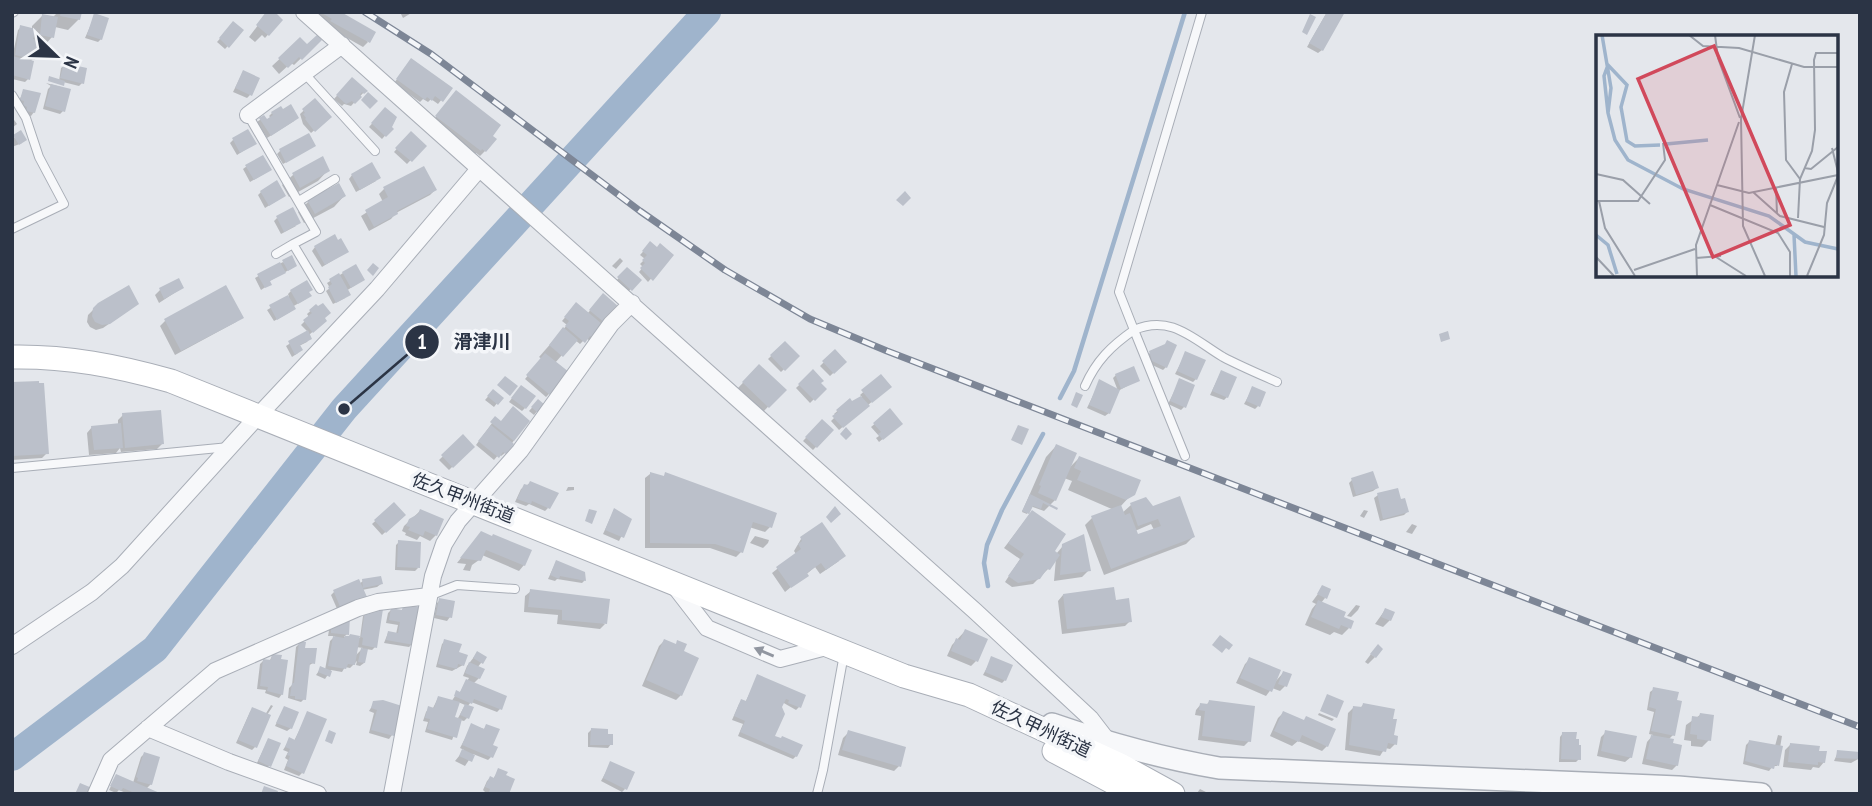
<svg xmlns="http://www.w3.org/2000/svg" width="1872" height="806" font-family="'PT Sans Narrow','Noto Sans JP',sans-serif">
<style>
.shadow{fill:#0003;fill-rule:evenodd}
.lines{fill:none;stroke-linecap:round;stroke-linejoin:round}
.stream{stroke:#9fb4cc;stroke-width:4.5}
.river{stroke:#9fb4cc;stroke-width:28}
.building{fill:#bbc0ca}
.service-casing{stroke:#a9aeb7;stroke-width:10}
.minor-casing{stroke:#a9aeb7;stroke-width:18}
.tertiary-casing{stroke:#a9aeb7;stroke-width:24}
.secondary-casing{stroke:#a9aeb7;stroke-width:25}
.service{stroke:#f7f8fa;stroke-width:8}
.minor{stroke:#f7f8fa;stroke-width:16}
.tertiary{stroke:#f7f8fa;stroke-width:21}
.secondary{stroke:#fff;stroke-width:23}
.rail-casing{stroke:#7d8696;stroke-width:7}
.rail{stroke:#f4f6f9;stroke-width:4.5;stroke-dasharray:13;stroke-linecap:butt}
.oneway{fill:#9196a0}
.labels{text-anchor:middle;stroke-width:7;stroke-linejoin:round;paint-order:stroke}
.street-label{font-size:18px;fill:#2b3445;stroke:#f4f6f9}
.inset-river{fill:none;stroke:#9fb4cc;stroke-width:3.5}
.inset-road{fill:none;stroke:#9a9fa9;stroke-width:2}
.view{fill:#d1495b;fill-opacity:0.15;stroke:#d1495b;stroke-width:3.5}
.inset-edge{fill:none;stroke:#2b3445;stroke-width:3.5}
.leader{fill:none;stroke:#2b3445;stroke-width:2.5}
.callout-dot{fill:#2b3445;stroke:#f4f6f9;stroke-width:2.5}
.mark-label{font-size:21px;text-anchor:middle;font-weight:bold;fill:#fff}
.callout-label{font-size:19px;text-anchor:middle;font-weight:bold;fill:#2b3445;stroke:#f4f6f9;stroke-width:7;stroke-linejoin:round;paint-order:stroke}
</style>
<rect width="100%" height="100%" fill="#e4e7ec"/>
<path class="shadow" d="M58,12H80L79,19L68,30L55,27L52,37L42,48L36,47L33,59L30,62L28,79L25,82L12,79V58L18,30L21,27L32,29V26L42,16L52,18Z
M268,12L281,20L265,38L262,35L255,42L249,37Z
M320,12H337L368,42L363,47L326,26L316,18Z
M400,12H413L403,18Z
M1327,12L1322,50L1318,53L1307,47Z
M95,15L101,39L98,42L85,38Z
M233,24L242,31L225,49L217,42Z
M300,40L307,47L320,40L294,65L291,63L279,74L272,66Z
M409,64L451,88L438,104L431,99L428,102L423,99L420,102L394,83Z
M65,65L82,83L79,86L59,81L61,68Z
M243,72L250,95L247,98L233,92Z
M352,79L365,91L351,106L344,104L342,106L334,99Z
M46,83L61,87L63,111L60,114L43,109L48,89L51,86Z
M24,90L34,112L31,116L24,114L18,103Z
M451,98L491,136L485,151L480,156L476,153L474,155L432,122Z
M315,100L330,117L311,133L303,124L300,114Z
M385,109L391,129L382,139L369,127Z
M272,113L294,121L267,138L257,122L261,119L266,121L271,118L269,116Z
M12,117L17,124L12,128Z
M411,133L424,146L407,164L394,152Z
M14,137L22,143L12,147V138Z
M233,140L254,144L237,155L230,143Z
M314,146L283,164L277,154L280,151Z
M322,159L328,170L318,181L289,197L282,185L293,175Z
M247,166L267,172L250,182L243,169Z
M352,175L376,181L356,192L349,179Z
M384,189L435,190L430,195L396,213L391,219L369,231L361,216L383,202L379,194Z
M261,192L281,198L265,208L258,195Z
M344,196L334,207L304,223L298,212L308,202Z
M277,218L296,226L281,234L274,221Z
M337,242L343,254L322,267L312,251L315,247Z
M650,244L672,255L648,282L639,272L643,267L640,264L645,259L640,255Z
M620,258L623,261L616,269L612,266Z
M283,262L294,267L268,282L270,284L261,290L255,278Z
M627,269L639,280L628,292L616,281Z
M343,273L363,280L346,291L345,298L333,304L326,291L330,288L327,283Z
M306,282V299L292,307L290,312L274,321L267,310L289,297L288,294L291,291Z
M182,288L159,303L155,295L160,290Z
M226,288L241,317L236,322L175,355L160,326L165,321Z
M603,296L616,307L590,341L586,338L580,344L575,340L555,363L549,394L546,397L525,379L542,359L539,357L567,325L562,321L573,308L587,314Z
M316,306L325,321L309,335L310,338L307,342L299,346L298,353L292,357L286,346L308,332L301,325L309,317L307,314Z
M132,308L103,328L96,330L90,327L87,322L88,315L93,310Z
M785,343L798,356L781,372L768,359Z
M835,351L845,362L830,376L820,366Z
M1150,353L1166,367L1163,370L1150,364L1146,356Z
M1186,353L1196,379L1193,382L1175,374Z
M759,366L784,390L763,412L738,388Z
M813,372L824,389L810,403L796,388Z
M1221,372L1227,397L1224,400L1210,395Z
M1116,375L1138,380L1118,391L1113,378Z
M881,376L889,387L839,430L831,421L836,416L834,414L850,400L852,403L862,397L860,395Z
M1180,380L1184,407L1181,410L1168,404Z
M1100,381L1109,413L1105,416L1087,408Z
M12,384L47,453L42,458L12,460Z
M1253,388L1258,406L1255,409L1244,404Z
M518,390L525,408L522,411L509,402Z
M493,391L501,398L494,407L485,400Z
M538,401L542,405L534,415L529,411Z
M890,411L901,424L879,442L876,438L879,436L871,427Z
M123,415L162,444L157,449L121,452L120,448L116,453L89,455L87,433L92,427L118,425V420Z
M495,419L500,423L528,421L505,453L501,456L499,454L494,460L476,445Z
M822,421L832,430L813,450L803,441Z
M463,437L472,447L449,470L439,460Z
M1056,446L1068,469L1079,458L1131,495L1120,507L1122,513L1131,505L1153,508L1193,537L1186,544L1104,575L1085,525L1092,518L1114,510L1068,490L1072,481L1064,478L1055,500L1044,511L1030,506L1027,514L1022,512L1046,457ZM1151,524L1154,530L1137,537L1135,531Z
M650,474L662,478L666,474L770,527L765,532L749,527L741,552L736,557L710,548H645V478Z
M1352,480L1377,488L1373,491L1353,497L1349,483Z
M530,483L548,508L545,511L529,504L526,506L515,502L521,489Z
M568,487H574V490L566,491Z
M1378,495L1407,512L1404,515L1380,521L1374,498Z
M394,504L404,515L382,535L372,524Z
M614,510L630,519L619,541L603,534Z
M1364,510L1368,511L1364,518L1360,516Z
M420,511L442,520L436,535L430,541L420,536L417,540L405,535L406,533L402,531L404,526Z
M1027,518L1052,552L1056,554L1063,546L1089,570L1082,577L1054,581L1056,558L1048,569L1033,584L1012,587L1005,582L1020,559L1004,548Z
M822,524L839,561L820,574L815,567L785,592L772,573L796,554L794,551L801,539Z
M1412,524L1417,526L1412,534L1406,532Z
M755,536L769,540L768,543L763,548L750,543Z
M491,538L524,565L519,571L482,555L479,560L472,565L470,571L463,570L466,564L457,563L476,539Z
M399,542L418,568L415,571L395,570L396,545Z
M556,562L585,580L582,583L557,579L555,581L548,579Z
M363,581L381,584L377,587L362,590L338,611L331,595L334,592L359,584Z
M1323,587L1325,598L1321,603L1342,618L1349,628L1342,635L1334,632L1330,635L1305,625L1312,609L1316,604L1312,602Z
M531,591L605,624L600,629L557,624L558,615L524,612L525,596Z
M1063,595L1114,602L1130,621L1125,626L1062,634L1058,601Z
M440,600L450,617L447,621L434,618L437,603Z
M1356,605L1360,606L1358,610L1351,617L1347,616Z
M404,606L412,644L409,647L384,643L388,633L396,634L398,625L386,623L388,613L391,610L401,612Z
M1385,610L1390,620L1383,627L1375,624Z
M366,613L375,647L372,650L366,649L364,663L360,666L356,665L357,661L350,668L345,667L342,672L331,670L325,679L316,675L321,668L325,670L330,641L335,636H328L329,630L332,626L347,634L344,637L360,638L363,616ZM356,647L363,648L354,657Z
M965,631L976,661L971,666L947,656L952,645Z
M445,641L457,654L463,665L452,671L436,667L442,644Z
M664,641L681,695L676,700L642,686L659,646Z
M300,643L313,663L308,666L304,699L301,702L288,698L289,688L292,685L296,647Z
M477,653L485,658L477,668L479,678L473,684L505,697L500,709L497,712L471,702L467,707V718L464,721L460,720L452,740L425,732L428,722L423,721L426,712L429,708L432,710L438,698L451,702L457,693L459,694L469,678L463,676L467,666ZM458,702L465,705L457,720L453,718Z
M1371,654L1375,657L1368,664L1365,662Z
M272,656L282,694L279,698L265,693L266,690L257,689L260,664L263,661L269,662Z
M992,658L1005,680L1002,683L983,675Z
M1250,659L1275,682L1283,673L1285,686L1280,691L1272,688L1266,696L1236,683L1245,664Z
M758,676L799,707L796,710L782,702L773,737L796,756L793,759L738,736L743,724L732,720L739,704L742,701L745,703Z
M1654,689L1673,735L1668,740L1677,765L1672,770L1642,764L1647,742L1653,735L1649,734L1654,712L1647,710L1650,692Z
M1209,702L1249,741L1244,746L1198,740L1201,716L1195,715L1196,710L1201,704L1206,705Z
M374,703L400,707L392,735L389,739L369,733L374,713L369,711Z
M271,705L273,706L267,715L255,747L252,750L236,743L250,712L253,709L265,715Z
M1363,705L1391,720L1395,744L1390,749L1385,748L1380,756L1345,750L1348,713L1354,707L1360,708Z
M284,708L291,728L287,731L275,726Z
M308,713L302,773L299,776L284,770L288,760L285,758L288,752L283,750L290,739L294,741Z
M1283,713L1327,746L1322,751L1298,741L1292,746L1270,736L1278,718Z
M1319,713L1334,719L1332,721L1318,715Z
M1700,715L1709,740L1702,747L1691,746V741L1684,740L1686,725Z
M472,725L484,729L487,726L491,757L488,760L473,754L465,766L455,761L464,750L460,748Z
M591,730L611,744L608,748L588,747V733Z
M849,732L899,766L894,771L838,755L843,738Z
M1606,732L1631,757L1625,762L1597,756L1601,737Z
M1563,733L1579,759L1576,762H1559L1560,737Z
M1778,735L1782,736L1777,766H1773L1769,771L1743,764L1746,745L1749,742L1775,746Z
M268,740L269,766L266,769L256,765Z
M1790,745L1817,752L1824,762L1819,768L1813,767L1811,770L1783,767L1785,750Z
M1838,752L1860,758L1851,763L1834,761Z
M144,754L151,784L146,789L158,794H128L119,790L116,793L109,790L116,776L133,783L141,757Z
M611,763L625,789L622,792L601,781Z
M499,770L507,794H487L483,790L487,781L490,778L493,779Z
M1200,789L1210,794L1197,793Z"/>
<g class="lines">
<path class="stream" d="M1060,398L1074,371L1185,12
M988,586L984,563L987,545L1002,510L1043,434"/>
<path class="river" d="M12,757L155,649L344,409L707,12"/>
</g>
<path class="building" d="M61,12H82L80,20L60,16Z
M266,12H275L283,20L269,36L256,25Z
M320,12H341L376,32L370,43L330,21L332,19Z
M1327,12H1345L1323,51L1309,43Z
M94,13L109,18L102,40L87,35Z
M42,14L58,17L54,38L40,35Z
M1310,14L1316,17L1307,35L1302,32Z
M233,21L244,30L229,48L219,38Z
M20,25L36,29L33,39L40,41L35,60L15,55Z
M317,35L322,40L302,60L299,57L288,68L278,58L300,37L307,44Z
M12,56L34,61L30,80L12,75Z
M411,58L453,88L443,102L435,96L432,101L427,97L425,100L396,79Z
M64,63L87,68L84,84L60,78Z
M243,70L260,78L252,96L235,88Z
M49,76L65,81L64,86L48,81Z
M352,77L368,91L364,94L362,92L360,95L362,97L355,104L352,101L346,104L336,95Z
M51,84L71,89L65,112L45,106Z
M23,89L41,93L35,113L26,111L27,107L23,105L24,101L20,100Z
M456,90L501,125L493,136L497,139L486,152L482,149L481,151L435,116Z
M368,92L378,101L370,109L361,100Z
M315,98L332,117L315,132L305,119L306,118L303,114L305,113L302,109Z
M291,104L299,118L271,136L259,118L264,115L267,119L273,115L271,112L281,106L283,109Z
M385,107L397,117L392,127L394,129L386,137L371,123Z
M248,129L257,144L240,153L232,138Z
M21,130L27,140L19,145L13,135Z
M411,131L427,146L412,162L395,148Z
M309,133L316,146L286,163L279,149Z
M263,155L272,170L254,180L245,165Z
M323,156L330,171L300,188L292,173Z
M372,162L381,178L360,190L351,174Z
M424,166L437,190L397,211L398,214L374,227L365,210L388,197L383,187Z
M277,180L286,196L269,206L260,191Z
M339,183L346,196L315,214L307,200Z
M905,191L911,198L903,206L896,200Z
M293,207L301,223L284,232L276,216Z
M335,234L338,240L341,238L349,252L325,265L314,246Z
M650,241L657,247L660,243L674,255L653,281L640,268L645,263L642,260L647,255L642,251Z
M292,255L297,266L288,271L282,260Z
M280,262L286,273L270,281L272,285L265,288L257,274Z
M373,263L379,268L373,276L367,270Z
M356,264L365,280L351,288L342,272Z
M627,267L642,280L632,291L617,277Z
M339,273L351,295L336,303L328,287L332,284L329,279Z
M179,278L184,288L164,299L159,288Z
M307,280L313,290L309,292L312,296L298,304L290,290Z
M129,285L139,304L110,324L102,325L95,322L92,316L93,308L98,303Z
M226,285L244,318L181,351L164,319Z
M603,293L619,307L605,323L589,310Z
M288,295L296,309L277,320L269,305Z
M576,302L602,324L594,339L590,336L585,343L565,326L569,321L564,317Z
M323,303L331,313L325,318L327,321L313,333L303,320L312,313L309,310L316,304L318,306Z
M563,327L578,340L563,357L549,345Z
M308,330L312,339L300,345L303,350L295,355L288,341Z
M1448,331L1450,339L1441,342L1439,334Z
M1167,340L1177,345L1167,368L1152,361L1149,351L1165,344Z
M785,341L800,356L785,371L770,355Z
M835,349L847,362L834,374L822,361Z
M1185,351L1206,360L1197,380L1177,371Z
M545,353L569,372L550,395L526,375Z
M759,364L787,390L769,408L742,382Z
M1134,366L1140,381L1121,389L1115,374Z
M813,369L824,381L821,383L827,389L815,401L798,384Z
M1221,370L1237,377L1228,398L1212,391Z
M881,374L892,387L872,403L861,390Z
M505,376L518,386L510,396L497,385Z
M1179,378L1195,385L1186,408L1170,401Z
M1099,379L1120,390L1110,414L1089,405Z
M39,381V383H44L49,454L12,456V382Z
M521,385L536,396L526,409L511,398Z
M1252,386L1266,392L1260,407L1246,401Z
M493,389L504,398L498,405L487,396Z
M1076,392L1083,395L1077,408L1071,405Z
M861,396L870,406L843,428L832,416L838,412L836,410L850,398L852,401Z
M538,399L545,405L538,413L531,407Z
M513,406L530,421L514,441L490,422L495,416L501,421Z
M890,408L903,424L883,440L878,434L881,432L873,423Z
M161,410L164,444L125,448L122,413Z
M822,419L834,430L817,448L805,437Z
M121,423L123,448L94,450L91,426Z
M491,425L514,444L506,454L503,452L499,458L478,441Z
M1018,425L1029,429L1022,445L1011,440Z
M846,427L852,434L846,440L840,434Z
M463,434L475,447L453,468L441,455Z
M1056,444L1077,453L1056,501L1038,493L1041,486L1039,485Z
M1079,456L1141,480L1135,495L1126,500L1077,480L1081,471L1074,468Z
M1373,471L1379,488L1356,495L1351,478Z
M650,472L664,476L665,472L777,513L772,528L753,522L743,553L715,544L650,543Z
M530,481L559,493L550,509L532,501L531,504L517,499L524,484L528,485Z
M1398,488L1401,499L1405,498L1409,512L1383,519L1377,493Z
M1030,494L1058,508L1057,510L1043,503L1041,509L1033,506L1029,514L1022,511Z
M1180,496L1195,537L1111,569L1091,516L1121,505L1125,515L1130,513L1138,534L1161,526L1158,519L1138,526L1130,503L1146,497L1153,506Z
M394,502L406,515L386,533L374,520Z
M835,506L841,514L831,523L826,517Z
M614,508L632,519L624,538L605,530Z
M420,509L444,519L437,536L425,531L423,536L408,530L410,527L406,526L409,519L418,514Z
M589,509L597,511L592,524L585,521Z
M1032,510L1066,534L1055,551L1060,555L1050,570L1047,569L1040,579L1018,583L1008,576L1024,554L1008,543Z
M822,522L846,556L826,570L821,563L807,573L809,576L791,588L776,567L801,549L798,544L802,541L800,537Z
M481,531L492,536L493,534L532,550L525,566L486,550L481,561L460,558Z
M1084,534L1091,571L1060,575L1062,544Z
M398,540L421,542L420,568L397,567Z
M556,560L585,572L586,581L560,576L559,579L550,575Z
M381,576L383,584L363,588L362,579Z
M359,579L367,597L341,609L333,590Z
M1322,585L1331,589L1327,599L1317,594Z
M1114,587L1116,600L1129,598L1132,622L1067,629L1063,594Z
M530,589L610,599L607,624L562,620V610L528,607Z
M439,598L455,601L452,618L436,615Z
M1318,600L1346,612L1344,617L1354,621L1351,629L1341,625L1339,629L1311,617Z
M404,604L420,607L414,645L386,640L388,631L398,633L400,622L389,620L391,608L402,610Z
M375,608L383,609L377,648L362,645L363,638L361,637L365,611Z
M1385,608L1395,612L1391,621L1381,617Z
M350,617L349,635L331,633V625Z
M965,629L988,639L978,662L951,651L956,638L960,640Z
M350,634L360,636L355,665L348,664L346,669L328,666L333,636L344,638L345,636H349Z
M1220,635L1233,645L1229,650L1226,648L1222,653L1212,645Z
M444,639L462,644L459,652L468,655L464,666L458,664L457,669L438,664Z
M664,639L676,644L677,640L687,644L684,651L699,658L682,696L646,680Z
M299,642H306L305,648H317L315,664L310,663L306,700L295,699V696H290L292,683H294Z
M1378,644L1383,649L1376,658L1370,654Z
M361,648L368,649L365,663L358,662Z
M477,651L487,657L483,664L473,658Z
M272,654L282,655L281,659L288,660L283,695L267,691L268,687L260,686L263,659L271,660Z
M991,656L1013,665L1006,681L985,672Z
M1249,657L1281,670L1272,692L1240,678Z
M469,662L485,669L480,679L465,673Z
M320,666L332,671L330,677L318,672Z
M1283,671L1292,674L1287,687L1278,684Z
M757,674L806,695L801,708L788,703L789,700L786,699L782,707L785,714L775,736L781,738L782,736L803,745L797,757L740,732L745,721L734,716L741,699L746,701Z
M466,679L507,696L502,710L474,699L472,704L454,696L456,690L460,692Z
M1653,687L1679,692L1677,700L1682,701L1675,736L1651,731L1656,709L1649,707Z
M1327,694L1344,701L1337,718L1320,711Z
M438,696L460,702L455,717L462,719L457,738L427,729L430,719L425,718L428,706L434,708Z
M383,700L402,706L394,736L371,730L377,710L371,708L373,701Z
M1209,700L1255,706L1251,742L1202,736L1205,711L1199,710L1200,703L1208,704Z
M1363,703L1395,709L1393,719H1397L1394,735L1398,736L1397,745L1388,743L1386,752L1349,745L1353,706L1362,707Z
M465,704L474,707L469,719L460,715Z
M284,706L299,712L292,729L276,723Z
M252,707L271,715L257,748L238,740Z
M307,711L327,719L304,774L286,766L290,756L287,755L290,749L285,747L289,737L295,740Z
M1283,711L1304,720L1306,716L1336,729L1328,747L1302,735L1299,742L1274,731Z
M1700,713L1714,715L1711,741L1697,739V735L1690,734L1692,716L1699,717Z
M471,723L484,729L486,724L500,729L493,745L498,747L493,758L462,745Z
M591,728L608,729V734H613V745H590Z
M329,730L336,733L332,744L325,741Z
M848,730L906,747L901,767L842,750Z
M1605,730L1637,736L1632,758L1601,751Z
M1562,732H1577L1576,739H1579V745H1581V760L1561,759Z
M1651,735L1674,739L1673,743L1682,745L1678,766L1646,759Z
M268,738L281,743L271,767L258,761Z
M1749,740L1783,746L1779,766L1775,765L1774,769L1745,761Z
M1790,743L1820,746L1819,751H1827L1825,763L1818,762V765L1788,762Z
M462,749L475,755L472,762L459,756Z
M1837,750L1860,752V759L1836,758Z
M144,752L160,757L152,785L137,781L138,778L136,777Z
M610,761L635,772L627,790L603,778Z
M498,768L508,772L506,775L515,779L509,794H488L490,789L485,787L490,776L494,778Z
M116,774L162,794H131L132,792L123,788L121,791L110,786Z
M80,783L92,788L90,794H75Z
M264,786L278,791L277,794H261Z"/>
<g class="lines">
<defs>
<path id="service" d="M1202,12L1119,292L1134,330C1171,314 1193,339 1223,357C1240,366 1259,374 1277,382
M12,13L14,12
M305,74L375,151
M12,95L26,118L39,157L64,204L12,229
M248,115L316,232L293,244L320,289
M299,201L335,179
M276,254L293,244
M1085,386C1096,361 1111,346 1134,330L1185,456
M12,468L229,447
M429,596L457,585L515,589
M817,794L823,770L844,654"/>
<path id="minor" d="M304,12L975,611L1090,718L1110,744
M248,115L342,45
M673,584L707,628L780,659L830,646
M12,646L92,592L122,566L258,416L377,289L479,169
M148,728L229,762L318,794
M96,794L111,760L215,671L358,608L378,602L429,596
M392,794L433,576L444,544L458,521L520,451L611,324L632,303"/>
<path id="tertiary" d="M1052,724C1107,743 1161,758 1219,768L1678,787L1761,794"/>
<path id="secondary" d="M12,357C67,356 118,366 171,381L904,676L969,695L1122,766L1173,794
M1054,751L1135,794"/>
</defs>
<use href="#service" class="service-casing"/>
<use href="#minor" class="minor-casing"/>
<use href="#tertiary" class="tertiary-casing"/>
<use href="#secondary" class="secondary-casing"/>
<use href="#service" class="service"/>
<use href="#minor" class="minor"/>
<use href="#tertiary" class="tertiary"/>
<use href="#secondary" class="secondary"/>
<defs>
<path id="rail" d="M365,12L431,54L640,211L725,270L810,319L887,351L1860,727"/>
</defs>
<use href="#rail" class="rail-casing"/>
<use href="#rail" class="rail"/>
</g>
<defs><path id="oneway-solid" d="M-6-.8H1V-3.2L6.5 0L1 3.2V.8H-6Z" transform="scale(1.75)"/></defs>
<use class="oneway" href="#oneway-solid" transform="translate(764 652) rotate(-157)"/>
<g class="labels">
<g class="street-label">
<text transform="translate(463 498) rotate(21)" y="6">佐久甲州街道</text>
<text transform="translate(1041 729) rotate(25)" y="6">佐久甲州街道</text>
</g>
</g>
<g transform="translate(1596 35)">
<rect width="242" height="242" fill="#e4e7ec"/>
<path class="inset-river" d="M6,0L15,53L12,78L19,105L32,125L87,154L173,181L209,207L242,214M12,78L8,41L12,30L31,50L25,72L31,106L39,111L64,110M70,109L112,105M0,200L12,210L21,239M198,200L200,241"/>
<path class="inset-road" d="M93,0L107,11L143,13L208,32H242M119,0L122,23L144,83M159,0L145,84L147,191L169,241M196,29L188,57L190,125L204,144M236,113L242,137M208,133L215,134L242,112M0,139L27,145L54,169M121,150L153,158L242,140M180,152L181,179M157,157L184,181L228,192M0,166H42L69,125L67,108M3,166L9,193L39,241M114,170L182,198L194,217V241M202,183L204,144L216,116L219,95L218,25L220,18H242M0,222L18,241M120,222L150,241M100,223L125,221M38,235L99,214M101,241L100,210L143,87M211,241L228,200L231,168L242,141"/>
<path class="view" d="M118,11L194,190L117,222L42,44Z"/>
<rect width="242" height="242" class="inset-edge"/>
</g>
<path class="leader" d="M344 409L422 342"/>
<g class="callout-dot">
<circle cx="344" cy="409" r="7"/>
<circle cx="422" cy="342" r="18"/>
</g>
<g class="mark-label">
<text x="422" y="349">1</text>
</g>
<g class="callout-label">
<text x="482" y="348">滑津川</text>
</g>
<rect width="1872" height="806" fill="none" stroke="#2b3445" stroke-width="28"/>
<g transform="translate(56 56) rotate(113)" stroke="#f4f6f9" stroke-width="5" paint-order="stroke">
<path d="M0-5L12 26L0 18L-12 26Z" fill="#2b3445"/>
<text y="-10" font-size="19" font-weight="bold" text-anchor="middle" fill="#2b3445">N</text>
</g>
</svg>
